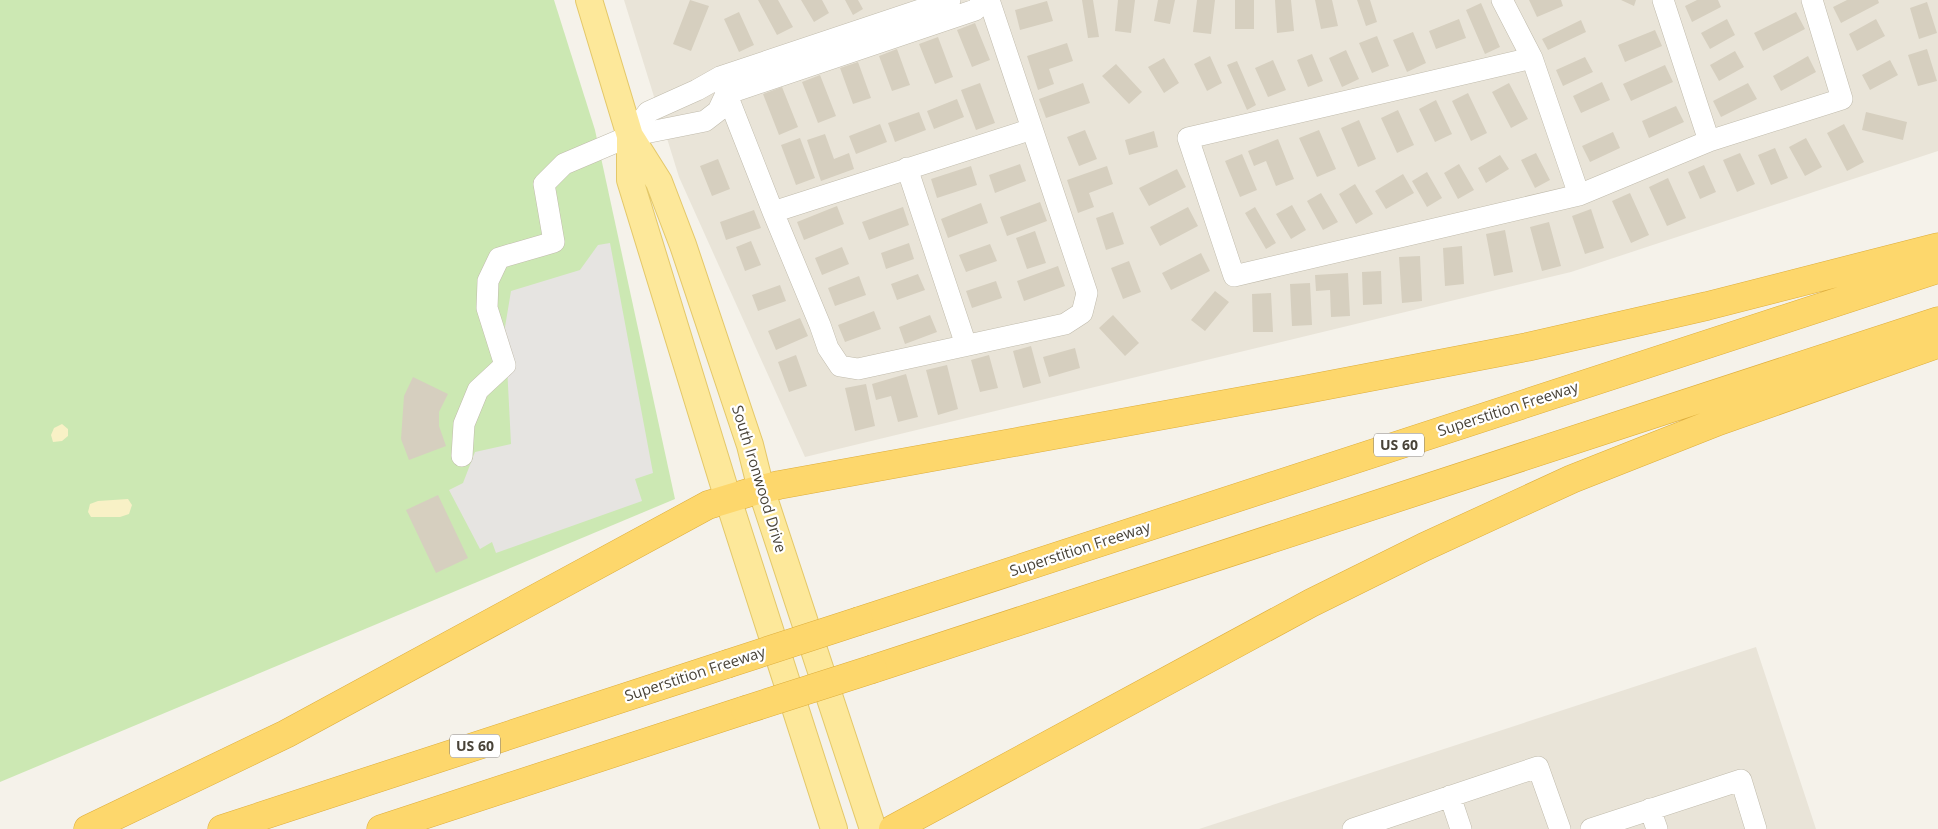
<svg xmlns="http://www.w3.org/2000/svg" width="1938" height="829" font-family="'Open Sans',sans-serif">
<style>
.residential{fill:#e9e4d8}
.green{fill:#cce8b3}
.sand{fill:#f8f1c6}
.parking{fill:#e6e4e1}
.building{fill:#d6cfbf}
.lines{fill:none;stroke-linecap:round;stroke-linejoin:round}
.minor-casing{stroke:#c0bbac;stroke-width:22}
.major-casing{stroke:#e4c869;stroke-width:28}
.highway-casing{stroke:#ddad3b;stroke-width:29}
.minor{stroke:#fff;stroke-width:21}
.major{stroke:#fde89a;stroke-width:26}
.highway{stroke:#fdd76c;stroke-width:28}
.highway-bridge-casing{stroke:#ddad3b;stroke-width:29;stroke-linecap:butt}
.highway-bridge{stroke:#fdd76c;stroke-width:28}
.labels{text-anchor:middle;stroke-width:4.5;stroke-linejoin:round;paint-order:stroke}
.shield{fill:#fff;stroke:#807b74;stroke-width:1}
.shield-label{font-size:14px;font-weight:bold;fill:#494338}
.street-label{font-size:15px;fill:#494338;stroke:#fff}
</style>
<rect width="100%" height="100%" fill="#f5f2ea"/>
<path class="residential" d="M624,0H1938V151L1571,272L805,457L679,177Z
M1756,647L1816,829H1199Z"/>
<path class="green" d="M0,0H554L595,130L675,499L0,782Z"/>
<path class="sand" d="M62,424L68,429V436L62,441L53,442L51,435L54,428Z
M128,499L132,505L129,514L120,517H91L88,512L90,504L98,501Z"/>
<path class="parking" d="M610,243L653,473L635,479L642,501L496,553L492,542L480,549L449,490L463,483L475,452L511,444L505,327L511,291L580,270L598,245Z"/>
<path class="building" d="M690,0L709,6L691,51L673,44Z
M758,0H778L793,27L777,35Z
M801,0H822L829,13L814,22Z
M845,0H858L863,9L853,15Z
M1082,0H1093L1099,37L1088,38Z
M1118,0H1135L1131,33L1115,31Z
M1158,0H1175L1170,24L1154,21Z
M1197,0H1215L1211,34L1193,32Z
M1235,0H1254V29H1235Z
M1275,0H1291L1294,31L1277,33Z
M1315,0H1332L1338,26L1321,29Z
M1357,0H1370L1377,22L1366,26Z
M1529,0H1561L1563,6L1537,17Z
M1621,0H1636L1634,6Z
M1697,0H1718L1721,7L1692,22L1685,6Z
M1847,0H1878L1879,3L1841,23L1833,7Z
M1047,1L1053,21L1020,30L1015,10Z
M1927,2L1937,33L1919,39L1910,8Z
M1481,3L1500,47L1485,54L1466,10Z
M739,12L754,45L739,52L724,19Z
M1796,12L1805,29L1763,51L1754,33Z
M1459,19L1466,38L1436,49L1429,31Z
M1727,19L1735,35L1710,49L1701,33Z
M1876,19L1885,36L1857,51L1849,34Z
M1581,20L1586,32L1548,50L1542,39Z
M975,23L990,60L972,67L957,30Z
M1655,30L1662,46L1625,62L1618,45Z
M1413,32L1426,63L1407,72L1393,40Z
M1377,36L1389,66L1372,73L1359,43Z
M938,37L953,77L935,84L919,44Z
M1067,43L1073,61L1049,69L1054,84L1038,90L1027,56Z
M897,49L910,85L892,91L879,56Z
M1927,49L1937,81L1918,86L1908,55Z
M1346,50L1359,79L1342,87L1329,58Z
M1735,51L1744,67L1719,81L1710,65Z
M1312,54L1323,81L1308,87L1297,60Z
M1210,56L1222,83L1207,91L1194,64Z
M1808,56L1816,72L1781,91L1773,76Z
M1585,57L1593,72L1563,86L1556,70Z
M1164,58L1179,83L1164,93L1148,67Z
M1273,60L1286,90L1268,97L1255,68Z
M1890,60L1898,75L1870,90L1862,75Z
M1237,61L1256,105L1247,110L1227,65Z
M858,62L871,98L853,104L840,68Z
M1116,64L1142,92L1129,104L1102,76Z
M1665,65L1673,82L1631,101L1623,84Z
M820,75L836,116L818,123L802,82Z
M1602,82L1610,100L1581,113L1573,96Z
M980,83L995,123L976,130L961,90Z
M1083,83L1090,103L1046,118L1039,99Z
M1509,83L1528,119L1511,128L1492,92Z
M1748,83L1757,99L1721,117L1713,101Z
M782,87L798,127L779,135L763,94Z
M1468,93L1487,133L1471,141L1452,101Z
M957,99L964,117L934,129L927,111Z
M1436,100L1452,134L1435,142L1419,109Z
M1676,106L1684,122L1649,138L1642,121Z
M1398,110L1414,145L1397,153L1381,118Z
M919,112L926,130L895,142L888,123Z
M1866,112L1907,122L1903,140L1862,130Z
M1359,120L1376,159L1358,167L1341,128Z
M880,124L887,142L856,154L849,136Z
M1844,124L1864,162L1847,171L1827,133Z
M1085,130L1097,159L1079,166L1067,137Z
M1319,130L1336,169L1317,177L1299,138Z
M1154,131L1158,147L1129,155L1125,140Z
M1613,132L1620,148L1590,162L1582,146Z
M825,134L834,159L849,153L854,169L821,181L807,140Z
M800,138L815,178L796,185L781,145Z
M1806,138L1822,167L1805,176L1789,147Z
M1278,139L1294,179L1276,186L1266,161L1254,166L1248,151Z
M1775,148L1788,178L1771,185L1758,155Z
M1536,153L1550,180L1535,188L1521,160Z
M1740,153L1755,184L1737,192L1723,160Z
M1242,154L1257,190L1240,197L1225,161Z
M1500,155L1509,169L1486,183L1478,168Z
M718,159L730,189L712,196L700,166Z
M1020,164L1026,181L995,193L989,175Z
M1459,164L1474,190L1458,199L1444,173Z
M1704,165L1716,192L1700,199L1688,172Z
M971,166L977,185L937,198L931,179Z
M1107,166L1113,184L1089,193L1094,207L1078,213L1067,180Z
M1177,169L1186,187L1149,206L1139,188Z
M1427,172L1442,198L1427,207L1412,181Z
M1403,174L1414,193L1386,209L1375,191Z
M1668,178L1686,218L1667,226L1649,187Z
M1355,184L1373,214L1356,224L1339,194Z
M1321,193L1338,222L1323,230L1307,201Z
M1630,193L1649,235L1631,243L1612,201Z
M1040,202L1047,221L1007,236L1000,217Z
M981,203L988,223L948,238L941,219Z
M1292,205L1306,230L1291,239L1276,214Z
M837,206L844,224L804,240L797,222Z
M903,207L909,225L869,240L862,222Z
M1188,207L1198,226L1160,246L1150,227Z
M1255,207L1276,243L1266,249L1245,213Z
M1591,209L1604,248L1585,254L1572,216Z
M754,210L761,228L726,240L720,222Z
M1113,212L1124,244L1106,250L1096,218Z
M1549,222L1561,266L1542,271L1530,227Z
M1505,230L1513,272L1494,276L1486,234Z
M1035,231L1046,263L1027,269L1016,238Z
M751,241L761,265L745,271L736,247Z
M909,243L914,259L886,269L881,253Z
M990,244L997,261L966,272L959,255Z
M1462,246L1464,284L1445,286L1443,248Z
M842,247L849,264L822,275L815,258Z
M1201,253L1210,271L1171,290L1162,273Z
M1420,256L1422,301L1402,303L1399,257Z
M1129,261L1141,292L1123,299L1111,268Z
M1058,266L1065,286L1024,301L1017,281Z
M1381,271L1382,304L1363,305L1362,272Z
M1348,273L1350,316L1331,317L1330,290L1316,291L1315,275Z
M918,274L925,290L897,300L891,284Z
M859,276L866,295L835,306L828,288Z
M996,281L1002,298L972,308L966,291Z
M1310,283L1312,325L1292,326L1290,284Z
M780,285L786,301L758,311L752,295Z
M1215,291L1229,302L1205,331L1191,320Z
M1271,293L1273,332H1253L1252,294Z
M874,311L881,329L845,342L838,325Z
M930,315L937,332L905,344L899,327Z
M1113,315L1139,343L1125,356L1099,328Z
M800,318L808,336L776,350L768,331Z
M1031,346L1041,383L1023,388L1013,351Z
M1075,348L1080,368L1049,377L1043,357Z
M796,355L807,386L789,392L778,362Z
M989,355L998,388L980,392L971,360Z
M947,365L958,409L938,415L926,370Z
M906,374L918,417L898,422L891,396L876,400L872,384Z
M413,377L448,394L439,412V426L446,446L409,460L401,439L404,396Z
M866,384L875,426L855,431L845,388Z
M438,495L468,558L436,573L406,510Z"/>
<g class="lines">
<defs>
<path id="minor" d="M1502,0L1532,58L1579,195
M1663,0L1709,141
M1532,58L1188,138L1234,276L1579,195L1709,141L1842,99L1812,0
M720,77L773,212L820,325L828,348L840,366L858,369L1065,324L1082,313L1087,293L989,0
M630,136L648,112L697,90L720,77L950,0
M907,168L966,345
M773,212L1032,129
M462,456L464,424L478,390L505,365L487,308L488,281L499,258L554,242L544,184L564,164L630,136L705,121L718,111L726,94L975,10L985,0
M1450,796L1461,829
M1650,809L1657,829
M1353,829L1538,767L1560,829
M1591,829L1741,780L1756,829"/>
<path id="major" d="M589,0L630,136L659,182L683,245L750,445L761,489L873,829
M630,136V180L728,499L834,829"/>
<path id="highway" d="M859,621L1938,269
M873,669L1938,321
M88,829L286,734L708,505L761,489L779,485L1308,389L1527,347L1707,306L1938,247
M222,829L727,664
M381,829L745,710
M893,829L1311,603L1424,547L1572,479L1719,421L1938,344"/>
</defs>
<use href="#minor" class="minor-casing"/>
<use href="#major" class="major-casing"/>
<use href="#highway" class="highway-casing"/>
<use href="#minor" class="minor"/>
<use href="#major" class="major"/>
<use href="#highway" class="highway"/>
<defs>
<path id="highway-bridge" d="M727,664L859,621
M745,710L873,669"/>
</defs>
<use href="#highway-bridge" class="highway-bridge-casing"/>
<use href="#highway-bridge" class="highway-bridge"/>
</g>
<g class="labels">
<g class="shield">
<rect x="1374" y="433.5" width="50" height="23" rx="4"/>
<rect x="450" y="734.5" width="50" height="23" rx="4"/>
</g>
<g class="shield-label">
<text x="1399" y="450">US 60</text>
<text x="475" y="751">US 60</text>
</g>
<g class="street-label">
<text transform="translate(1508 409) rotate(-18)" y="5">Superstition Freeway</text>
<text transform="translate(759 479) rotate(73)" y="5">South Ironwood Drive</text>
<text transform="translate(1080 549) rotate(-18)" y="5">Superstition Freeway</text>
<text transform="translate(695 674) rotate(-18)" y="5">Superstition Freeway</text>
</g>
</g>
</svg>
